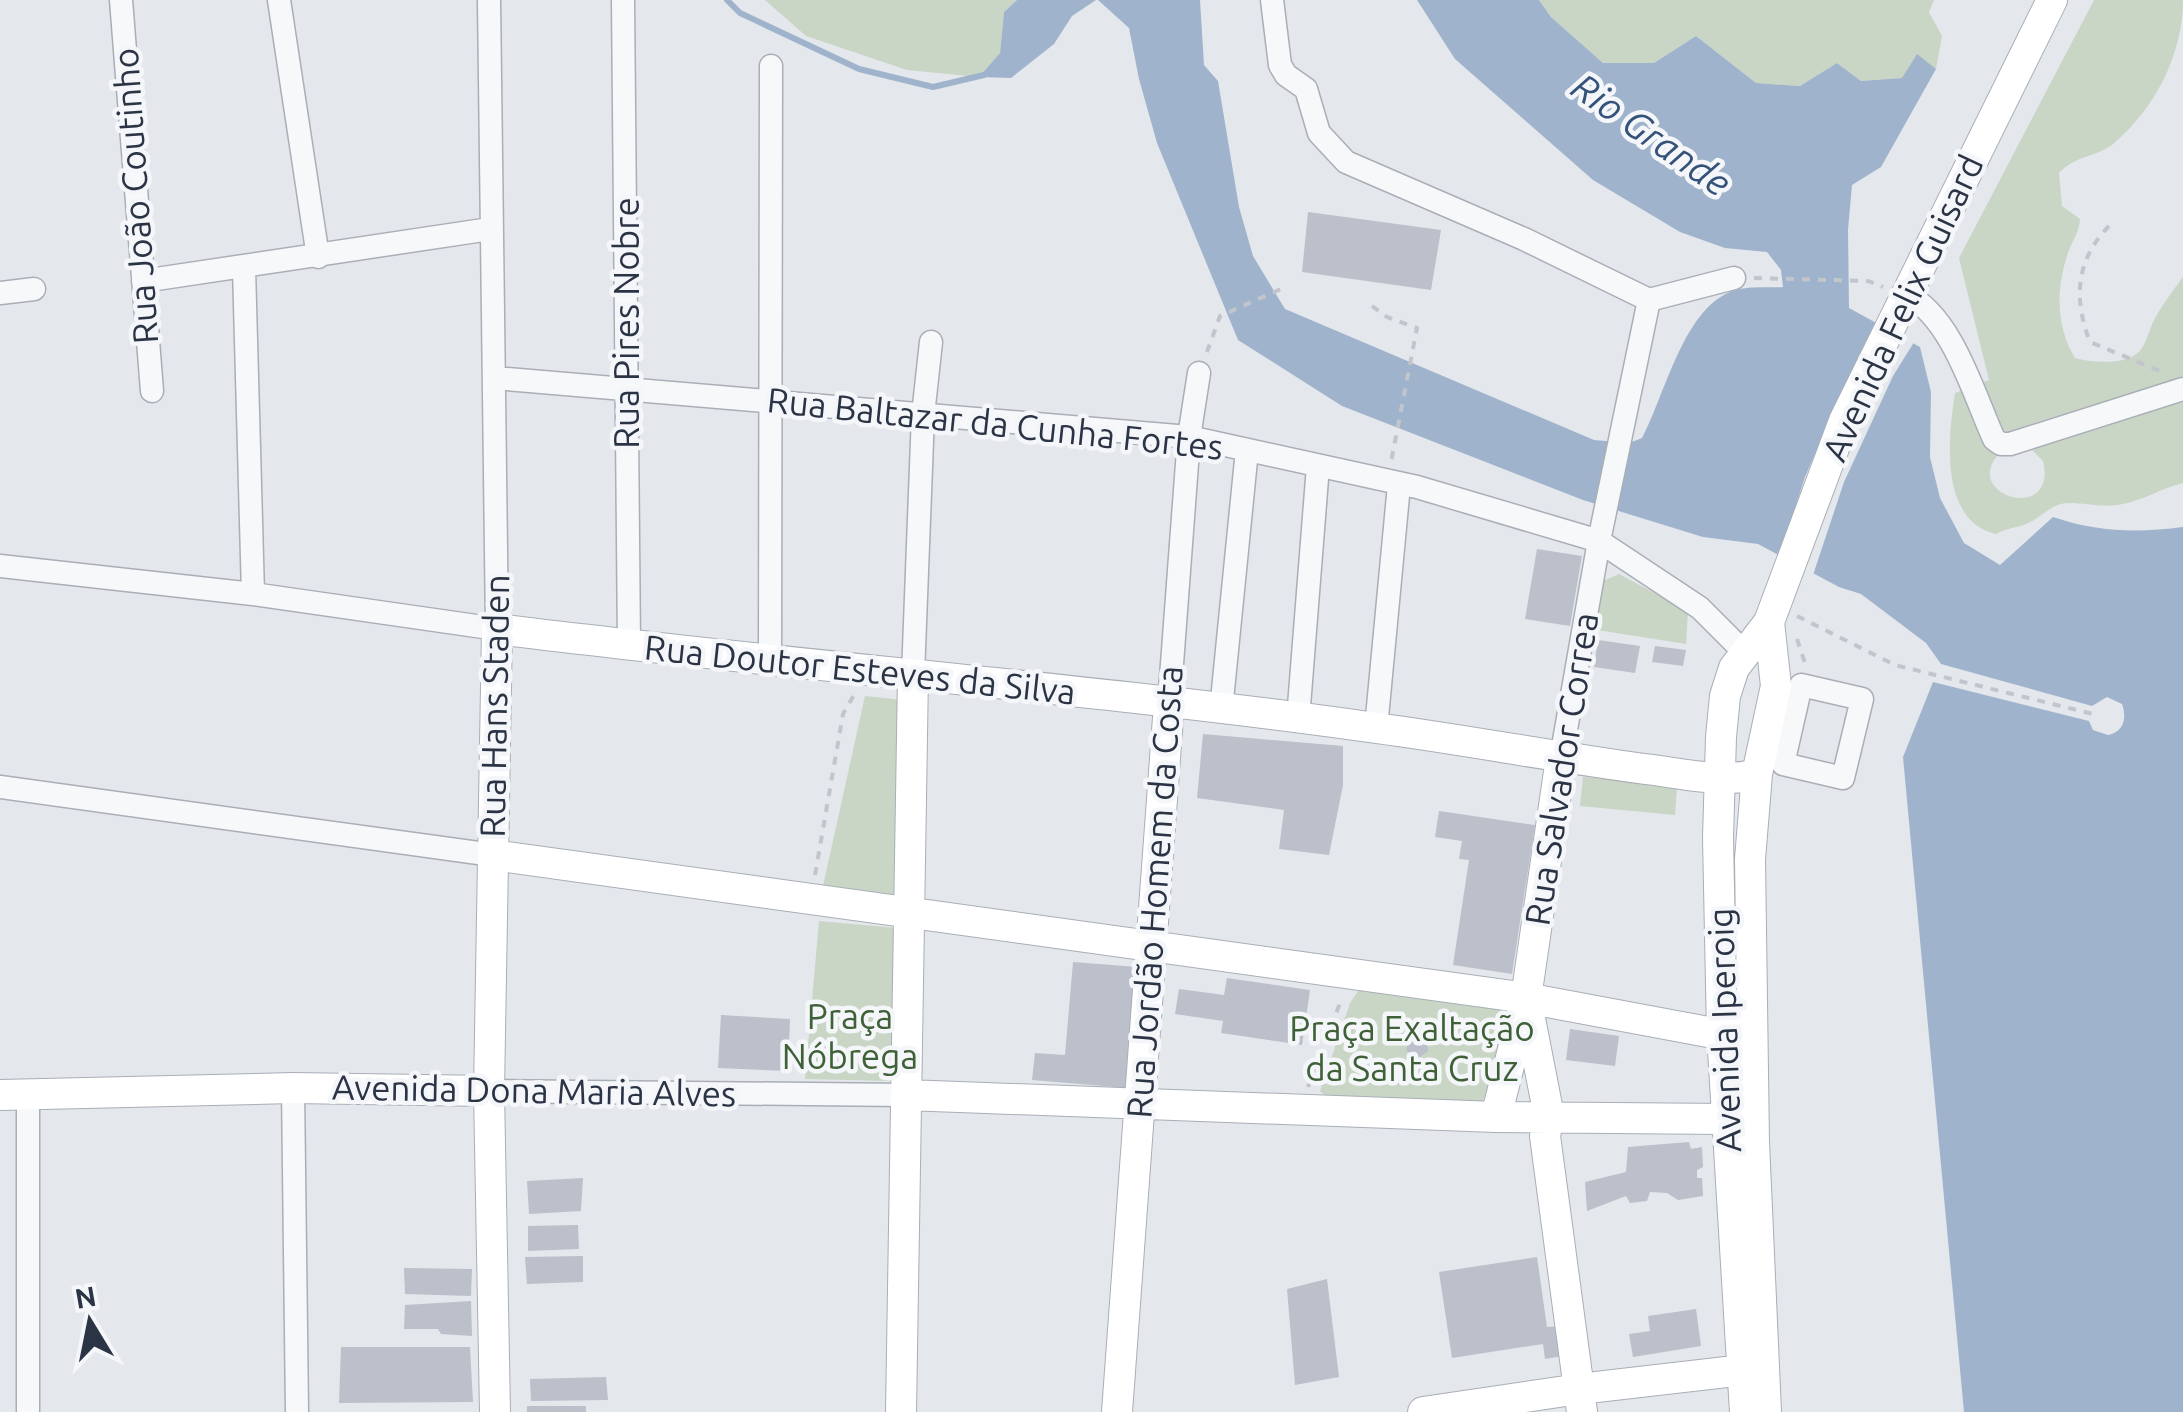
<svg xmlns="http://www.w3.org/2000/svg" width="2183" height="1412" font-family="Ubuntu,sans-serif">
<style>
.green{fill:#c9d6c5;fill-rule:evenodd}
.water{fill:#9fb4cc}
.pier{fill:#e4e7ec}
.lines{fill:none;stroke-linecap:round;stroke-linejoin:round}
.stream{stroke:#9fb4cc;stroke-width:6}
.building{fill:#bbc0ca}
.street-casing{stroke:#a9aeb7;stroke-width:25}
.secondary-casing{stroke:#a9aeb7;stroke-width:32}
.path{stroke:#c2c5cb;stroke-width:4;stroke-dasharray:8 8;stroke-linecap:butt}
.street{stroke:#f7f8fa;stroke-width:22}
.secondary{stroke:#fff;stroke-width:30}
.labels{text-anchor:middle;stroke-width:9;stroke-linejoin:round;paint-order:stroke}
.street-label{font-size:35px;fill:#2b3445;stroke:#f4f6f9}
.park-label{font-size:35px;fill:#3f6138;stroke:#f4f6f9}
.water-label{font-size:38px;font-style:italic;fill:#34527a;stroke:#f4f6f9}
</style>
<rect width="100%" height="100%" fill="#e4e7ec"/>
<path class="green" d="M765,0H1017L1004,12L1000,53L979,77L907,70L806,36Z
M1539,0H1934L1929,12L1942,36L1936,69L1917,55L1903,78L1861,81L1837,63L1800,86L1756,83L1696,36L1654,63H1603L1551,17Z
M2094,0H2183C2183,54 2155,109 2113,144C2096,158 2077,154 2059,173L2062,206L2080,219C2079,234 2071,242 2067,256C2056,290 2056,327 2075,358C2093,363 2131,366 2142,348C2148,339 2150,327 2155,318C2163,304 2174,289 2183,277V483C2162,488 2144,500 2123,504C2103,508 2088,503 2068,503C2049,504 2042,518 2026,524C2016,528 2007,528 1996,534C1939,521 1948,437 1955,393L1989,380L1959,258ZM2030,448L2043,461C2059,526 1954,494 2003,450Z
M1619,574L1688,611L1686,644L1597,630L1603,581Z
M865,696L903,700L901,899L823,886Z
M1583,777L1677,786L1675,815L1580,806Z
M819,921L897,928L889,1081L805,1079Z
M1359,990L1506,1007L1514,1021L1481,1106L1327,1097L1320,1091L1350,1003Z"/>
<path class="water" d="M1017,0H1096L1072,16L1054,44L1011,78L979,77L1000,53L1004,12Z
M1098,0H1200L1204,65L1218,81L1239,207L1253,256L1285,309L1594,440L1629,443L1642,438C1665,396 1684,304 1736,290C1750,286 1768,288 1783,287L1781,270L1767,252L1725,248L1680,232L1593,180L1455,59L1417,0H1539L1551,17L1603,63H1654L1696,36L1756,83L1800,86L1837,63L1861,81L1902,78L1917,54L1936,69L1881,167L1852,185L1848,230L1849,308L1920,347L1931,392L1930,457L1940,498L1964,543L2000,565L2053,517C2097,532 2137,533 2183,527V1412H1964L1903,757L1933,682L2089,721L2093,730L2108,735C2124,732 2127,718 2122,704L2107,697L2092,706L1941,664L1926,643L1861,594L1839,587L1758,544L1703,537L1583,500L1342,406L1238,340L1157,143L1139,79L1129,28Z"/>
<path class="pier" d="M1881,320L1916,339L1893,376L1844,482L1812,578L1778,560L1805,477L1842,391Z"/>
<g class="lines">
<path class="stream" d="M727,0L740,13L859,69L933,87L984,75"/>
</g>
<path class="building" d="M1308,212L1441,230L1431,290L1302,272Z
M1537,549L1582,556L1570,626L1525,619Z
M1598,640L1640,646L1635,673L1594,667Z
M1655,646L1686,650L1683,666L1652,662Z
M1203,734L1343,746V785L1329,855L1279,849L1284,810L1197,798Z
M1439,811L1535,825L1512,974L1453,965L1469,860L1459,859L1462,841L1435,837Z
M1073,962L1138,967L1127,1088L1032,1080L1035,1053L1065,1055Z
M1227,978L1310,990L1302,1045L1221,1033L1223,1021L1175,1014L1179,989L1224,995Z
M721,1015L790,1019L788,1071L718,1068Z
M1570,1029L1619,1036L1615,1066L1566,1060Z
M1410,1037H1426L1428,1051L1417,1059L1406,1050Z
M1689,1142L1691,1149L1702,1147L1703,1167L1697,1170V1178H1702L1703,1196L1678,1200L1667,1193L1650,1192L1647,1201L1630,1203L1626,1196L1587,1211L1585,1182L1626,1172L1628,1147Z
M583,1178L581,1211L529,1214L527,1181Z
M578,1225L579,1249L528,1251V1226Z
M583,1256V1282L527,1284L525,1257Z
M1537,1257L1547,1327L1559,1326L1563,1356L1545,1359L1543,1344L1452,1358L1439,1272Z
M404,1268L472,1269L471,1296L405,1294Z
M1327,1279L1339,1377L1295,1385L1287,1289Z
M471,1301L472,1336L441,1334L438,1329H404L405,1305Z
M1696,1309L1701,1346L1633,1357L1629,1334L1650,1331L1648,1316Z
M341,1347H470L473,1402L339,1403Z
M606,1377L608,1400L531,1401L530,1379Z
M527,1406H586V1412H527Z"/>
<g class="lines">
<defs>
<path id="street" d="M121,0L152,391
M279,0L318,257
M623,0L629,646
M1272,0L1280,65L1286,75L1306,89L1319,133L1346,162L1524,239L1649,300
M244,268L253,594
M143,281L490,229
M0,293L34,289
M1907,295C1952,317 1974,395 1994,439L2001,444H2010L2183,389
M1649,300L1734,278
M495,378L1189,437L1417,487L1599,541L1700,608L1744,652
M0,566L253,594L497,629L489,0
M770,662L771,66
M913,675L923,415L931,342
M1801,685L1862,699L1843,778L1783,764Z
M1169,704L1189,437L1199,373
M1221,710L1247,450
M1298,719L1318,466
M1376,728L1399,485
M1561,758L1599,541L1649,300
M0,787L493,855
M293,1088L297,1412
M489,1091L906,1095
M28,1094V1412"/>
<path id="secondary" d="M493,855L1526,998L1708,1032L1751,1034
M1526,998L1549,1116L1545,1136L1582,1412
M0,1095L293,1088L489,1091
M906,1095L1496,1117L1727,1119
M1496,1117L1526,998L1561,758
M495,1412L489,1091L497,629C790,666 1084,687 1376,728C1466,740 1555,757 1645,769C1680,773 1722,784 1757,774
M901,1412L913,675
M1117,1412L1169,704
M1423,1412L1579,1389L1761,1368
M1745,1412L1722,1033L1718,838L1721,737L1725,696L1734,668L1769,622
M1766,1412L1754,1142L1750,859L1757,774L1776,686L1769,622L1844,421L2052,0"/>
</defs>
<use href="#street" class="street-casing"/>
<use href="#secondary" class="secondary-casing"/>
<path class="path" d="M2109,226C2076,260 2073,298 2090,342L2162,372
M1754,278L1868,281L1883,287
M1372,306L1387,317L1417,328L1391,462
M1207,352L1220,316L1281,289
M1797,616L1895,665L2093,714
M1797,639L1805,663
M815,875L843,714L854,695
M1308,1087L1342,998"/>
<use href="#street" class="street"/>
<use href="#secondary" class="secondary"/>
</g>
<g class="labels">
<g class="street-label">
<text transform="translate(136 196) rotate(-94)" y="12">Rua João Coutinho</text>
<text transform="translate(1903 308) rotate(-65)" y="12">Avenida Felix Guisard</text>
<text transform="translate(627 323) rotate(-90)" y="12">Rua Pires Nobre</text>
<text transform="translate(995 424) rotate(6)" y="12">Rua Baltazar da Cunha Fortes</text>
<text transform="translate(860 670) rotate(6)" y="12">Rua Doutor Esteves da Silva</text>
<text transform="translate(495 706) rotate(-89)" y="12">Rua Hans Staden</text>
<text transform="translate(1562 769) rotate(-81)" y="12">Rua Salvador Correa</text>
<text transform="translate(1155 892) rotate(-86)" y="12">Rua Jordão Homem da Costa</text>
<text transform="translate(1725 1030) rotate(-92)" y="12">Avenida Iperoig</text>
<text transform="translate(534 1091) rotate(1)" y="12">Avenida Dona Maria Alves</text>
</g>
<g class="park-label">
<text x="850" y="1029">Praça<tspan x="850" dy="40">Nóbrega</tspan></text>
<text x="1412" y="1041">Praça Exaltação<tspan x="1412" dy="40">da Santa Cruz</tspan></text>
</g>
<g class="water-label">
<text transform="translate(1651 135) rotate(35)" y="13">Rio Grande</text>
</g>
</g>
<g transform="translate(90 1322) rotate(350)" stroke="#f4f6f9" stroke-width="8" paint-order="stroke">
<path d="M0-8L18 38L0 25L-18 38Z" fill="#2b3445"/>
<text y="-15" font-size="28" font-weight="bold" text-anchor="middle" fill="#2b3445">N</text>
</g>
</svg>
